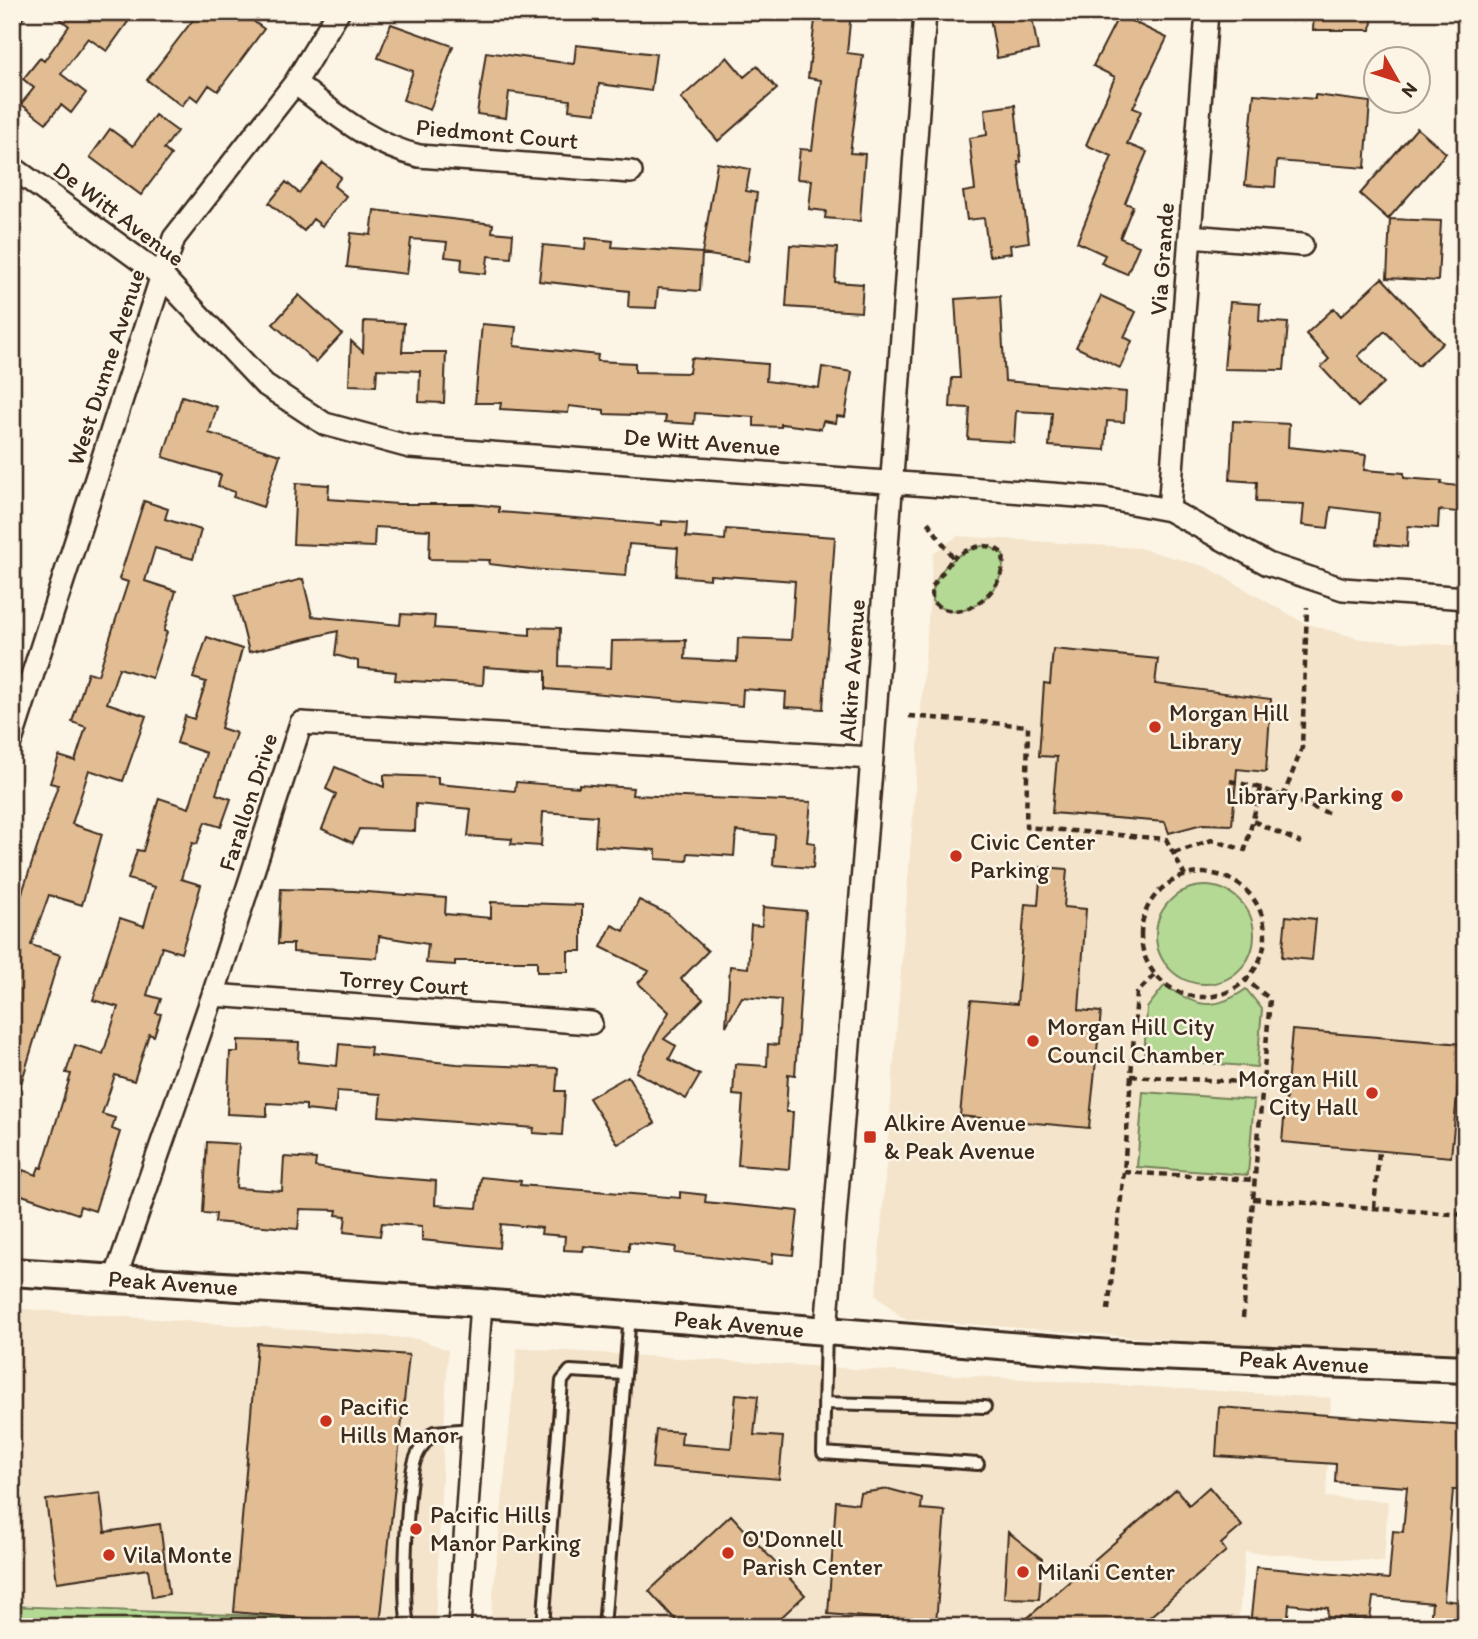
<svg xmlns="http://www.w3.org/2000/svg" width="1478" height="1639" font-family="Itim,sans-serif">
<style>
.built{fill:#f4e4cc}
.green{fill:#b3d994;stroke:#778259;stroke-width:2}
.building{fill:#e2bd93;stroke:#3b2a1e;stroke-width:2}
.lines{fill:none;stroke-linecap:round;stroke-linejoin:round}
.service-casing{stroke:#3b2a1e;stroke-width:16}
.minor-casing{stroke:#3b2a1e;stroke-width:26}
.tertiary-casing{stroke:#3b2a1e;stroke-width:32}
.path{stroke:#3b2a1e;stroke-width:4.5;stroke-dasharray:7 5;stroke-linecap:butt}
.service{stroke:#fcf5e5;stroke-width:10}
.minor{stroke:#fcf5e5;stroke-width:21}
.tertiary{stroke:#fcf5e5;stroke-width:26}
.poi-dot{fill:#c8321e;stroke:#fcf5e5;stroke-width:2.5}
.labels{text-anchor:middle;stroke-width:5;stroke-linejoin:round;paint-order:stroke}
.street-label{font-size:24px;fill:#3b2a1e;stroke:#fcf5e5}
.poi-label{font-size:24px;fill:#3b2a1e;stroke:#fcf5e5;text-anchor:start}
</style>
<rect width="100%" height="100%" fill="#fcf5e5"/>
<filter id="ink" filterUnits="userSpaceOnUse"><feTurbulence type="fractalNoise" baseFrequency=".0143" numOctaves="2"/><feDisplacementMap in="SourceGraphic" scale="14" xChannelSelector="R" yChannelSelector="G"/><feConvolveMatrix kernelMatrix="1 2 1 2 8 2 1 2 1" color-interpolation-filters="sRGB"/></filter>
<g filter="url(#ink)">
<path class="built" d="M957,536L1139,548L1207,567L1304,623L1361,639L1466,646V1363L904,1319L876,1295L933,554Z
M12,1308L419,1339L448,1350L435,1627H331V1619L12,1604Z
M517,1348L1331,1398L1326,1497L1388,1501L1384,1562L1245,1552L1238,1627H490Z"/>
<path class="green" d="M987,545L1003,554C1009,589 960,631 932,601C932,570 959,549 987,545Z
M1156 935a49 49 0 1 1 98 0a49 49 0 1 1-98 0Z
M1165,985C1195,1007 1214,1012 1246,989L1262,1009L1257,1067L1144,1058L1147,1008Z
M1143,1092L1254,1100L1248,1175L1137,1167Z
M12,1606L332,1619L331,1627H12Z"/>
<path class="building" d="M52,12H135L107,51L88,38L61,74L86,93L71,113L61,105L46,123L21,104L34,88L23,79L40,58L44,61L69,26Z
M199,12H241L264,29L218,91L209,85L198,101L190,95L182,106L147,80Z
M816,12H851L847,53L863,55L850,153L865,154L860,221L825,218L826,211L809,209L812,180L797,179L800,149L812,150L821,80L808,78Z
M989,12H1031L1038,50L997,58Z
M1314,12H1373L1371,30H1313Z
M1119,15L1167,38L1133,108L1141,111L1127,144L1147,152L1125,203L1133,206L1120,238L1139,246L1127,274L1101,263L1105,255L1077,242L1112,156L1086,145L1115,77L1093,66Z
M391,24L453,46L430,110L403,100L413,71L378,58Z
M576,45L656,54L651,91L599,84L596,113L569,110L570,100L509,92L506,118L477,114L486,52L574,64Z
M727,57L744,77L757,66L777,89L718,141L681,98Z
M1254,94L1315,99V95L1370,102L1365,168L1277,161L1275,187L1245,185Z
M1015,105L1021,162H1018L1029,242L1010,245L1011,253L989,256L984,218L967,220L963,192L975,190L969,138L987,135L985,109Z
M155,115L177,131L164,149L171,155L141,195L90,157L110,129L133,146Z
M1417,128L1446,153L1388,219L1360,194Z
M323,163L341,177L334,186L346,196L322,226L313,219L304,231L269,203L286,182L299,193Z
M717,163L750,169L746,191L757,193L748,261L702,254Z
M374,210L493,224L492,232L513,234L511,258L488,256L486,274L461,271L462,259L445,257L447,242L411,239L407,274L347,267L351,233L371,235Z
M1390,219L1441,221L1438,281L1387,278Z
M586,238L613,241L612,247L702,253L700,291L658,288L656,308L628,307L629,291L539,281L543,245L585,249Z
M790,245L837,248L835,282L863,284L861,312L786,307Z
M1382,278L1443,343L1418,366L1385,331L1358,356L1384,383L1358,407L1321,367L1329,359L1306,334L1334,308L1341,316Z
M299,295L342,334L316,362L273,324Z
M1000,296L1005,381L1126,392L1124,422L1107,421L1105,450L1049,446L1052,413L1016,411L1014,442L968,439L970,408L950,407L952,378H960L955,299Z
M1101,296L1136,312L1124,337L1132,341L1120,368L1076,347Z
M1230,302L1260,304L1259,321L1288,323L1284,370L1224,369Z
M364,321L404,323L402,352H446L444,403L419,402L420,371L377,369L376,386L349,385L351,341L363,352Z
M482,324L516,327L514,346L598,355L597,361L635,363V372L689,373L691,358L767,364L766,381L819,388L822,367L852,372L845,417L837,416L836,423L823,421L821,429L781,424V427L754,426V417L695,413L694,424L665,422L666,416L604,414V410L569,406L568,413L500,409L501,403H475Z
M182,396L217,407L209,433L280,455L263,507L233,497L235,492L218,486L221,475L163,457Z
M1233,421L1289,424L1288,447L1366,455L1364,470L1404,473V478L1442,481L1441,484L1466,487V513L1439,510L1438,528L1408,526L1407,547L1376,544L1379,513L1331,507L1328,528L1302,525L1304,504L1256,502L1257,482L1230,480Z
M296,483L329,485L328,499L398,504H473L499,507V512L662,525V521L687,523L686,537L725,540L726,529L835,537L823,709L785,707L786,692L743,689L742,706L546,689V671L528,670L484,667L483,685L395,680L396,672L358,668V661L335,655L338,631L249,652L235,596L303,579L312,616L400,625L401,614L435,616L434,628L530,635V627L560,628L559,666L611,668L612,641L686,640L685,659L737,662L738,638L791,640L795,581L710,575V579L676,576L678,548L629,544L626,576L530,569L489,564L490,560L429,559L430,530L375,527L374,547L293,544Z
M144,501L168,509L165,519L201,530L193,559L155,548L145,581L176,591L164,631L167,632L152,678L119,668L107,703L146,716L123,781L89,770L72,824L102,834L82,905L49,895L31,945L60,955L17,1097L12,1096V923L58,785L50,783L59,756L75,761L86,727L72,722L88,672L98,675L117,616L128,582L119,579Z
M207,637L242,649L221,728L236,733L216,794L231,799L221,827L205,822L197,844L192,843L181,879L201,885L189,927L181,953L162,947L147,995L161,999L156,1013L161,1014L154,1036L149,1034L134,1081L115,1075L102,1114L115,1118L112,1129L120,1132L95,1211L80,1206L78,1214L16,1193L23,1170L36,1175L39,1167L42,1168L71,1074L66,1073L75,1045L103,1054L118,1007L93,1000L120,918L144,926L155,887L128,879L137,850L143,851L159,798L189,808L206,753L177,743L185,716L194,719L206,682L193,678Z
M1053,649L1158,659L1155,684L1271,699L1266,772L1237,769L1232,825L1202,824L1169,833L1165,822L1052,813L1057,757L1039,756L1044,683L1050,684Z
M335,767L384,787V775L438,777V784L515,791L516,782L579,787V784L633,788L632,795L811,802L807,842L815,843L813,868L773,865L775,835L736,831L734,856L688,853L687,861L656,859V850L595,846L597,816L543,812L541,846L511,844L512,839L468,836L471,809L416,804L415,831L359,829L353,843L322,829L336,794L326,789Z
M1041,867L1067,869L1064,907L1086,909L1079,1010L1101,1012L1089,1128L960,1116L971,1000L1017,1004L1025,904L1038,905Z
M281,889L354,891L446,898L445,914L491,918V902L582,905V951H568V972H537V961H455V965L426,963L428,944L379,936L377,958L293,952V944H278Z
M639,900L668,914L708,951L681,979L703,999L664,1039L676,1046L669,1059L700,1075L686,1099L636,1072L669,1012L638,983L649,971L601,947L612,925L624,931Z
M763,907L806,911L795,1075L788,1074L786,1112H793L789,1169L738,1165L743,1096L733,1095L735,1064L767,1066L768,1044L778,1045L781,1000L742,997L726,1026L730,966L748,968L751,925L762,926Z
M1286,916L1316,919L1312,960L1282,957Z
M1292,1030L1462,1044L1451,1157L1282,1142Z
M238,1040L299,1042L298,1062L337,1066L339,1044L371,1047L370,1055L457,1064L558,1068L556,1091H565L562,1135L533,1133L534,1128L379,1116L381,1094L337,1091L335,1113L306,1110V1105L267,1103V1116L227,1114L230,1052H238Z
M628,1076L655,1123L618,1144L589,1098Z
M207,1142L239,1144L236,1188L282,1191L284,1157L316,1159L315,1167L374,1176L436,1181L435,1205L477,1208L481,1177L521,1181L520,1185L608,1192L680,1198V1192L706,1195L705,1202L798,1211L793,1255L773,1253L772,1264L675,1253L676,1247L629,1242V1251L584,1246L583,1251L564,1250L565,1236L541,1234L542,1228L501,1224L499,1248L422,1240V1226L382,1223L380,1236L344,1232L346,1216L336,1215L337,1210L300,1209L298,1229L215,1222L216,1214L203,1213Z
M257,1343L409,1355L380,1625L234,1612Z
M736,1394L758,1396L754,1435L783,1437L779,1479L652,1468L656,1430L682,1432L681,1444L731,1448Z
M1219,1407L1466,1425V1465H1461L1459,1490H1453L1444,1600L1460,1602L1457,1627L1430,1624L1432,1603L1373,1597L1370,1620L1327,1617L1328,1608L1289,1604L1287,1627H1250L1256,1567L1389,1579L1393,1531L1403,1532L1407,1487L1335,1482L1336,1464L1216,1456Z
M1209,1487L1242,1526L1221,1544L1226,1551L1138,1627H1017L1176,1489L1189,1505Z
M889,1489L922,1498L921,1509L945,1511L936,1623L828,1614L836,1501L858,1504L860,1493Z
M100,1493L105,1532L160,1524L169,1594L152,1597L148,1569L57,1582L46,1500Z
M731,1515L805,1595L771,1627H682L649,1591Z
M1008,1532L1042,1559L1039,1599L1004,1598Z"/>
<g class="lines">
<defs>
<path id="service" d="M826,1331L823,1453L978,1464
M824,1403L985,1407
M409,1627C401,1605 407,1488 414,1464C417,1451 426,1441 434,1432L472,1429
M543,1627L562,1381L570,1371L625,1374
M604,1627L630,1315"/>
<path id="minor" d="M12,13L13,12
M295,83C335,113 369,144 419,156L631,172
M12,167L163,277L264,384L325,424L410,447L1105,498L1169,510L1268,564L1343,589L1466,598
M1190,236L1302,245
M1169,510L1207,12
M12,738L174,238L295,83L338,12
M213,995L591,1023
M115,1279L213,995L301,723L872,758
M826,1331L872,758L925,12
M459,1627L481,1303"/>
<path id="tertiary" d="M12,1272L481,1303L1110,1354L1466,1369"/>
</defs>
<use href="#service" class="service-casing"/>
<use href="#minor" class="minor-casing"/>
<use href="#tertiary" class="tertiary-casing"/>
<path class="path" d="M928,522L953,558L932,587V601C960,630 1009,589 1003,554C987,539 970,548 953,558
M909,716L1028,726L1026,827L1166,839L1185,876
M1230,781L1261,788
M1283,797L1302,748L1307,607
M1253,821L1301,843
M1174,853L1212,840L1245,850L1261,788L1328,813
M1141 935a62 62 0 1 1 124 0a62 62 0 1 1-124 0Z
M1131,1076L1263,1083
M1124,1172L1255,1180
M1253,1199L1466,1215
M1374,1208L1379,1151
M1108,1310L1124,1172L1137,993L1155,974
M1243,1318L1270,999L1246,980"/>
<use href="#service" class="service"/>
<use href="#minor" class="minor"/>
<use href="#tertiary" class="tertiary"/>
</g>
</g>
<g class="poi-dot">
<circle cx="1155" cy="727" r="7"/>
<circle cx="1397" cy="796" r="7"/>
<circle cx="956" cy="856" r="7"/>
<circle cx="1033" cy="1041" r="7"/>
<circle cx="1372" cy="1093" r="7"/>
<rect x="863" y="1130" width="14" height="14" rx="3.5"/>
<circle cx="326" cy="1421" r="7"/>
<circle cx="416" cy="1529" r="7"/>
<circle cx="728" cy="1553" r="7"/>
<circle cx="109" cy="1555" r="7"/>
<circle cx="1023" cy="1572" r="7"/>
</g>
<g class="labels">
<g class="street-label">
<text transform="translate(497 134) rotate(5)" y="8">Piedmont Court</text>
<text transform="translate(119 214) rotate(37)" y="8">De Witt Avenue</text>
<text transform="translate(1162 259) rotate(-86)" y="8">Via Grande</text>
<text transform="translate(106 367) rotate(-72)" y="8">West Dunne Avenue</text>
<text transform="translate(702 442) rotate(4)" y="8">De Witt Avenue</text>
<text transform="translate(852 670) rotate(-86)" y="8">Alkire Avenue</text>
<text transform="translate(248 802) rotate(-72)" y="8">Farallon Drive</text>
<text transform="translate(404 983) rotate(4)" y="8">Torrey Court</text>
<text transform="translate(173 1283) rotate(4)" y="8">Peak Avenue</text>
<text transform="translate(739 1324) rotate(5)" y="8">Peak Avenue</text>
<text transform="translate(1304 1362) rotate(3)" y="8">Peak Avenue</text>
</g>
<g class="poi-label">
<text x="1169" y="721">Morgan Hill<tspan x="1169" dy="28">Library</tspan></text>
<text x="1383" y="804" text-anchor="end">Library Parking</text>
<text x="970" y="850">Civic Center<tspan x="970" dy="28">Parking</tspan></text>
<text x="1047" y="1035">Morgan Hill City<tspan x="1047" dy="28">Council Chamber</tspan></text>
<text x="1358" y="1087" text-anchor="end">Morgan Hill<tspan x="1358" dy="28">City Hall</tspan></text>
<text x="884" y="1131">Alkire Avenue<tspan x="884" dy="28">&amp; Peak Avenue</tspan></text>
<text x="340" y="1415">Pacific<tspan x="340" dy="28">Hills Manor</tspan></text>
<text x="430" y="1523">Pacific Hills<tspan x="430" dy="28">Manor Parking</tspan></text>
<text x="742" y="1547">O'Donnell<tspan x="742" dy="28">Parish Center</tspan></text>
<text x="123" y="1563">Vila Monte</text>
<text x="1037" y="1580">Milani Center</text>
</g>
</g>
<rect width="1478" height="1639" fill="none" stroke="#fcf5e5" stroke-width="42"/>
<rect x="21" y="21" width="1436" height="1597" fill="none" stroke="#3b2a1e" stroke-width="2.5" filter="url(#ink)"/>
<g transform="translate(1397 80) rotate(129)"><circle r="33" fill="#fcf5e5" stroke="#afa495" stroke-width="2"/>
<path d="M0-5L12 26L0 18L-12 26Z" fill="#c8321e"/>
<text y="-10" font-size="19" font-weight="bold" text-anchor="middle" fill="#3b2a1e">N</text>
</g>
</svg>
